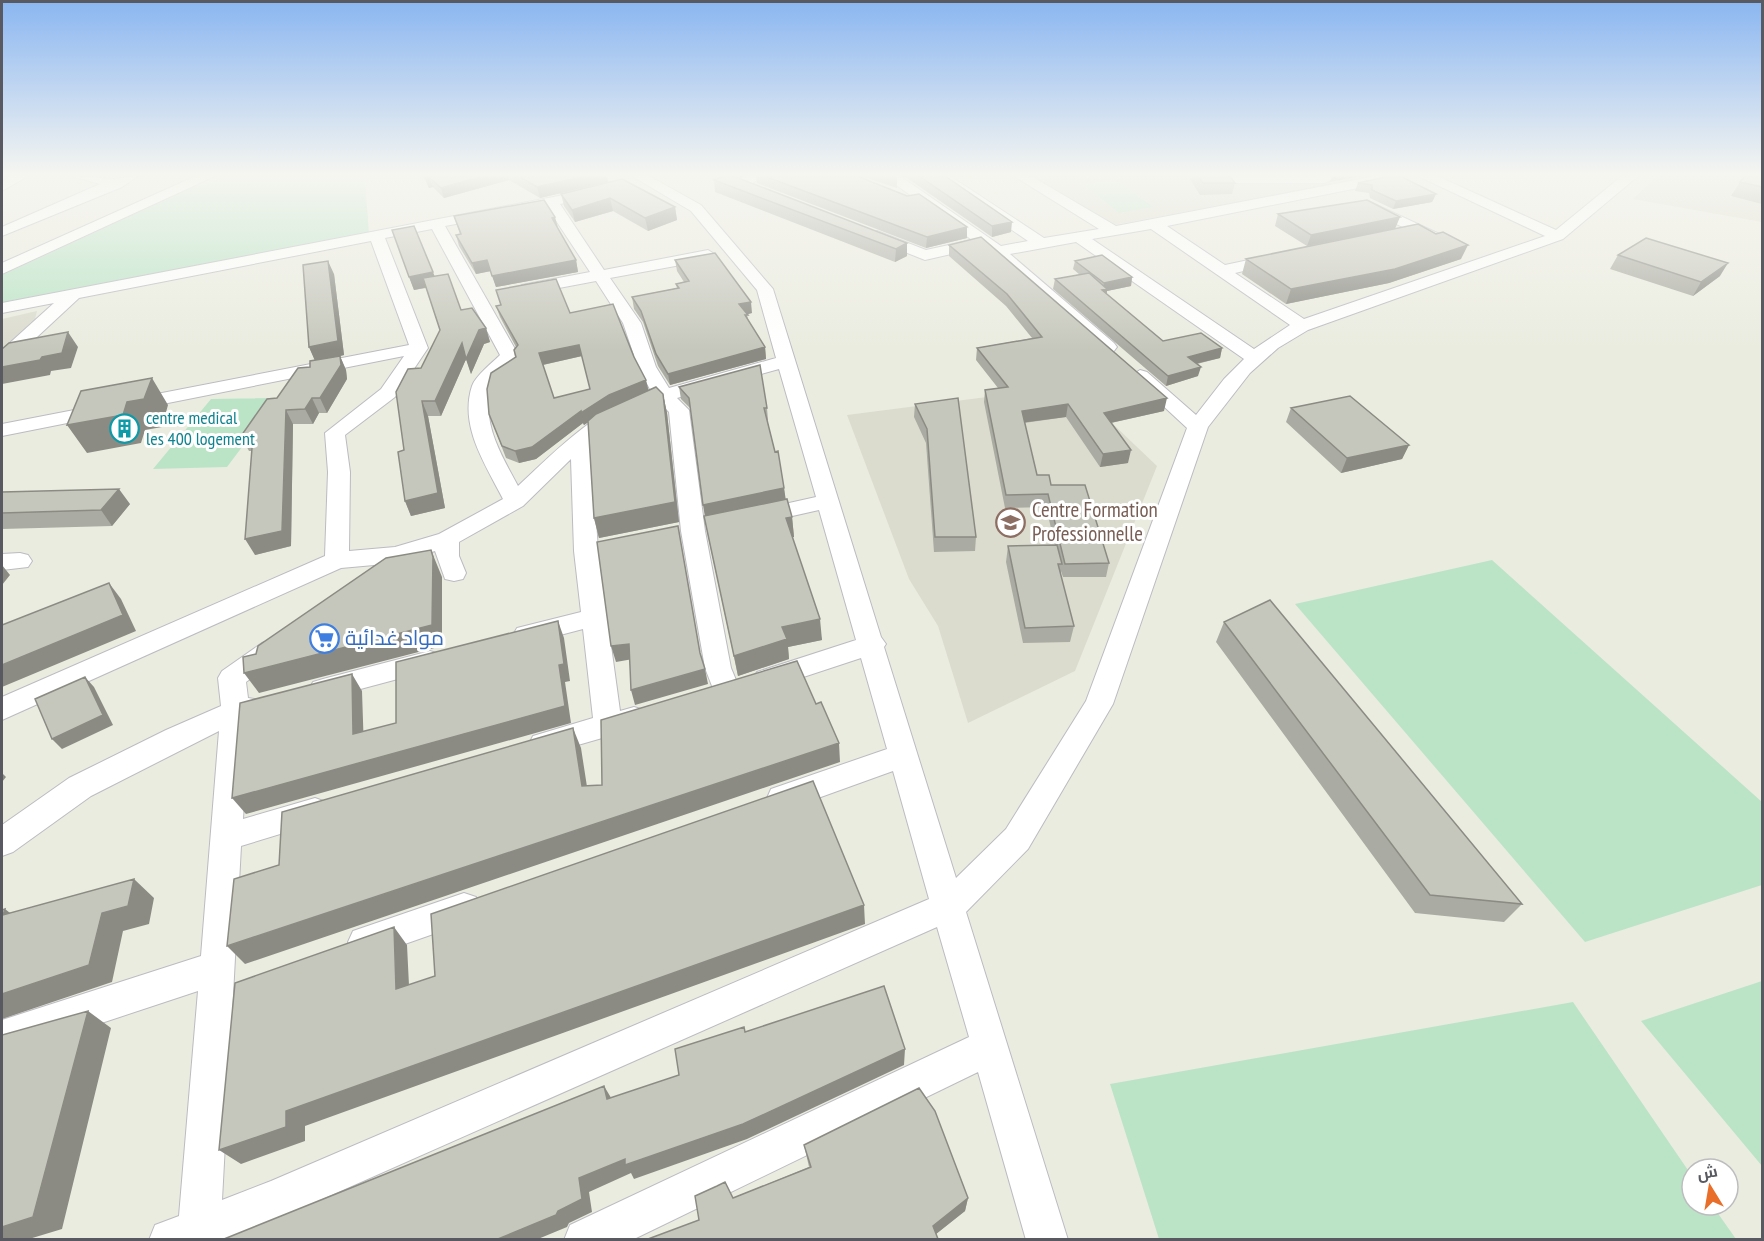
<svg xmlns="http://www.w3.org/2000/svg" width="1764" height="1241" font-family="'PT Sans Narrow',Cairo,sans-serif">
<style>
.education{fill:#dbdcce}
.green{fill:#bbe4c7}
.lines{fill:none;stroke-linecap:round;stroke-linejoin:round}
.minor-casing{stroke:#bbbbc2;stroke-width:2}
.path{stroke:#95c5b0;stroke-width:2;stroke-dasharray:4 1.5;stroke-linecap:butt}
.minor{fill:#fff;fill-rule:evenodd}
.wall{fill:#aaaba2;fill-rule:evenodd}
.shaded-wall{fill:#8b8b84}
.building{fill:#c6c7bc;stroke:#8b8b84;stroke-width:1.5;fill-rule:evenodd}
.labels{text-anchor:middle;stroke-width:6;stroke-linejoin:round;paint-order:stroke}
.far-culture-label{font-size:18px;fill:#0d838f;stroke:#fff;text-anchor:start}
.education-label{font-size:21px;fill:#785e54;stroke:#fff;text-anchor:start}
.shop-label{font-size:21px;fill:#366cbe;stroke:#fff;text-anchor:start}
</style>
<rect width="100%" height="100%" fill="#ebece0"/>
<path class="education" d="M1029,176H1380L1113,225Z
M1657,176H1762V222L1633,199Z
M37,311L34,323L2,350V319Z
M1073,386L1157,466L1075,671L968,723L938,626L909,579L847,415Z"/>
<path class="green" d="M236,176H365L369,236L2,304V275L193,187Z
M1116,180L1154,207L1119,213L1082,184Z
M279,398L227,467L153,469L211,399Z
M1492,560L1762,802V885L1585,942L1295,604Z
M1762,981V1166L1641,1021Z
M1573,1002L1692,1176V1205H1712L1736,1239H1159L1110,1084Z"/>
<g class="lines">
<defs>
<path id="minor" d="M11,176H28L2,191V182Z
M72,176L113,179L138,176L122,187L2,236V227L100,184Z
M196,176H215L2,274V263Z
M632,176H649L701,205L773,289L881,637L886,644L884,647L956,878L1006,829L1086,701L1187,428L1131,376L1140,370L1147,372L1196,415L1224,379L1244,359L1076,242L1010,254L1114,343L1117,347L1114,351H1102L982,247L925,260L872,239L869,236L877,231L926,250L972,240L884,176H900L1001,246L1028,241L933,176H950L1044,238L1099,229L1014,176H1031L1116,226L1376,176H1405L1398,180L1167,226L1225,265L1277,254L1283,256L1285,259L1283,262L1235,273L1304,319L1545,236L1418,176H1437L1556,230L1622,176H1638L1563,239L1308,330L1278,348L1250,373L1208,427L1113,704L1028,849L966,912L1068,1240H1026L978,1072L632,1240H564L570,1225L969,1037L937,927L275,1220L226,1240H149L155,1225L179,1216L198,991L2,1056V1020L201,956L219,731L91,796L13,852L2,856V825L69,778L166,730L221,706L218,678L222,671L262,643L271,640L280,643L284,650L280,657L246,682L248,698L260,700L264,708L260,716L249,719L243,819L315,798L326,802L330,811L326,820L241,846L222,1200L271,1181L929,899L893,771L782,811L771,807L767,798L771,789L887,749L861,658L767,689L757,686L753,679L757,672L856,640L819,510L757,524L749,522L746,517L749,512L816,497L779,369L677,398L689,410L705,531L731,668L741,692L737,699L727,702L717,699L705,668L681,531L669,412L660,403L599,432L591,440L598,551L620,711L634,707L644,710L648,718L644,726L543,755L533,752L529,744L533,736L593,718L583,629L526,644L517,642L513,635L517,628L581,612L574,551L571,459L523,506L459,542V556L466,573L463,579L454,581L445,579L435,551L396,563L341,568L2,720V697L325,556L328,472L325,433L381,389L404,356L2,436V424L409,345L371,241L79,298L9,363L2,365V350L54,303L2,313V303L595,189L600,190V196L560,204L604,270L708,250L716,255L708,260L610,278L641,323L656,367L669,388L776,358L757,290L691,211ZM547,207L590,272L522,285L514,290L522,295L596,281L623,323L638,367L652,393C595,409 560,447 518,486C502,456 481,423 491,388C495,376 512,366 519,356L445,226ZM432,229L500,355C492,363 476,375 472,386C459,426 485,464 503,499L439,534L395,547L349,551L350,472L345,435L395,397L428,348L385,238ZM1151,229L1290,325L1254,349L1092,239Z
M745,176H763L751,184L772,192V198H762L735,187V181Z
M1221,176H1330L1332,179L1325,183H1226L1221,182Z
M1368,201L1448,238L1451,241L1448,244H1438L1363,208L1361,205Z
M20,553L28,555L32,561L28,567L2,570V554Z
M430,651L439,654L443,661L439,668L323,699L313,696L309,689L313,682L323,679Z
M464,893L476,897L481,908L476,919L365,958L353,953L348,942L353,931Z"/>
</defs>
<use href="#minor" class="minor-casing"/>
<path class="path" d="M1087,182L1091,176"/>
<use href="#minor" class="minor"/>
</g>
<path class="wall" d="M423,176H607L608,182L540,198L509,180L444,198L433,187L429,188Z
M756,176H857L967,238L926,248L757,183Z
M861,176H894L897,178V188Z
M904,176H945L1011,232L992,237Z
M1188,176H1230L1235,183L1232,194L1200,195Z
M1762,176V204L1731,196L1740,182Z
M622,179L675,207L677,220L648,231L613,211L575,222L564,206L561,194Z
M714,180L907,243V256L895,262L715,192Z
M1358,183L1436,194L1432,202L1393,209L1370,198L1369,193L1355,191Z
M1278,214L1395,229L1307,246L1275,226Z
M454,216L558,228L576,260L578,272L496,287L491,271L476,274L459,246L456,235L460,234Z
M392,230L434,276L461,310L486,328L490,342L484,344L471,374L466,359L441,416H428L445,508L411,516L405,501L404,450L421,368L440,330L426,288L414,290Z
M949,245L1164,411L1111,423L1128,463L1100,467L1066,417L1024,423L1037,475L1051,485L1109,563L1106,577H1063L1061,571L1060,575L1074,626L1070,642L1023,643L1006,562L1008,546L1055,545L1046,507L1005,508L984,402L985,390L998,388L976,360L977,348L1032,338L1006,306L949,256Z
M1618,255L1720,276L1693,296L1610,269Z
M1246,259H1461L1389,283L1286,304L1242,274Z
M675,260L752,313L747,314L748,320L765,347L766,359L670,385L658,366L643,322L634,309L632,297L677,288L676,284L684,282L677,271Z
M1075,261L1132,277L1131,286L1107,291L1106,294L1163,341L1222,348L1220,358L1197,364L1198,376L1166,386L1053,289L1055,279L1080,275L1073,269Z
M334,274L344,355L340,356L346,370L347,379L327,413H319L313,424H293L291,546L255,555L252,451H249L241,436L277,398L310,367L315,360L309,347Z
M496,306L570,313L634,357L648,390L663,394L667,413L679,522L599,538L594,518L588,422L584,425L583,423L536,459L519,463L506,458L489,414L515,357L514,350L516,347L500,317ZM582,356L590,389L554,398L543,365Z
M679,387L767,408L768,420H767L784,488L785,499L792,517L794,537H792L822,640L788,647L789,659L738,676L708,536L691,409L681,399Z
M915,404L976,537L975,551L934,552L926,443L914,417Z
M1291,408L1409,445L1402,459L1341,473L1286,422Z
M2,492L130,504L112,526L2,529Z
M1224,622L1522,904L1504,922L1415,913L1216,642Z
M804,1145L968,1198L965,1211L936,1234L699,1220L733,1198L809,1167Z"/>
<path class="shaded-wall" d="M483,176H508L509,180L444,198L441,188Z
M585,176H607L608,182L540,198L537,187Z
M1332,176H1363L1330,182Z
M429,177L433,187L429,188L425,178Z
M1436,194L1432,202L1393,209L1396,201Z
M610,198L613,211L575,222L572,210Z
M675,207L677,220L648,231L645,218Z
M555,217L558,228L552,218Z
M1400,217L1395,229L1307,246L1311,235Z
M1012,222L1011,232L992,237V226Z
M967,227V238L926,248L927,237Z
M907,243V256L895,262L896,249Z
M1468,245L1461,259L1389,283L1286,304L1291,289Z
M487,260L491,271L476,274L472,263Z
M576,260L578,272L496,287L492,276Z
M328,261L334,274L344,355L340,356L346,370L347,379L327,413L320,398L315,361L309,347Z
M1728,263L1720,276L1693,296L1701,282Z
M433,272L438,285L414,290L409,277Z
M1132,277L1131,286L1107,291L1106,298L1100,299L1104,283Z
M751,302L752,313L741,316L739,304Z
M486,328L490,342L484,344L471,374L466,359L479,330Z
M68,332L78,347L71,368L51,371L50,375L2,384V367L42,357Z
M462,343L467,357L441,416L435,401Z
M579,345L582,356L542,365L539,353Z
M765,347L766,359L670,385L668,374Z
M1222,348L1220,358L1186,366L1188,357Z
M1201,367L1198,376L1166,386L1168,376Z
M152,378L168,405L162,427L145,430L141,443L87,453L67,425L127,402Z
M646,380L649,392L612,407L584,425L583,423L536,459L519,463L515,451L581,411L609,395Z
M663,394L667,413L679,522L599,538L594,518Z
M312,398L319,413L313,424L305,409Z
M1167,398L1164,411L1101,425L1104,413Z
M422,401L428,416L445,508L411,516L405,501Z
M1068,404L1066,417L1020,423L1022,411Z
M286,410L293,424L291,546L255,555L245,539Z
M1409,445L1402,459L1341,473L1347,458Z
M1131,450L1128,463L1100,467L1103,454Z
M784,488L786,501L705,517L703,505Z
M119,489L130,504L112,526L101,510Z
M792,517L794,537L788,538L786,518Z
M431,550L442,577V646L259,693L244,673Z
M2,565L10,575L2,585Z
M109,583L121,599L136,631L2,687V665Z
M820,619L822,640L788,647L789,659L738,676L734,656L782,627Z
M558,621L564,638L570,681L565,682L571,723L246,814L232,798L559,665Z
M629,644L633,659L616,662L611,646Z
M705,669L708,684L635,705L631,690Z
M352,674L362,691L364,751L353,734Z
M85,677L94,687L113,725L62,749L52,739Z
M573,728L581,748L590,806L582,786Z
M839,743L840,762L245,964L227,946Z
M2,773L6,777L2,782Z
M134,879L154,898L149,924L123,931L112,982L2,1019V994L102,913Z
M864,905L865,924L305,1126V1141L241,1164L219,1150L286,1111Z
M5,909L28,927L3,915Z
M394,927L407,945L410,1006L396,989Z
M88,1011L111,1028L62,1229L29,1239H2V1227Z
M905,1049L904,1065L747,1139L634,1179L631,1173L589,1192L592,1212L569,1223L567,1227L538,1239H498L579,1178L625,1159Z
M604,1086L613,1101L607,1099Z
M968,1198L965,1211L931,1238L933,1226Z"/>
<path class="building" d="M425,176H483L441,188L429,177L425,178Z
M518,176H585L537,187Z
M724,176H733L907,243L896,249L714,180Z
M764,176H857L907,196L919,194L967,227L927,237Z
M919,176H945L1012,222L992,226Z
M1198,176H1230L1235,183H1203Z
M1390,176H1400L1436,194L1396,201L1372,190V185L1358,183Z
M1745,176H1762V187L1740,182Z
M622,179L675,207L645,218L610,198L572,210L561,194Z
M544,200L555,217L552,218L576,260L492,276L487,260L472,263L456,235L461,234L454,216Z
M1367,200L1400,217L1311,235L1278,214Z
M1418,224L1436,234L1443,232L1468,245L1395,269L1291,289L1246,259Z
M414,226L433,272L409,277L392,230Z
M981,237L1167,398L1104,413L1131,450L1103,454L1068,404L1022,411L1037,475H1049L1051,485H1085L1109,563L1065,564L1048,494L1006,495L985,390L1008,387L977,348L1042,337L1007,294L949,245Z
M1646,238L1728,263L1701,282L1618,255Z
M715,253L751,302L739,304L748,315H745L765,347L668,374L656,354L641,311L632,297L679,288L676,284L689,281L675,260Z
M1102,255L1132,277L1104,283L1075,261Z
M328,261L338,341L309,347L303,265Z
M1089,273L1107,289L1102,290L1163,341L1201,333L1222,348L1188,357L1201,367L1168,376L1055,279Z
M448,274L461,310L472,308L486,328L479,330L466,359L462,343L435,401H422L438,493L405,501L398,452L404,450L396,392L408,369L421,368L440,330L423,278Z
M556,279L570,313L613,304L634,357L646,380L609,395L581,413V411L532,447L515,451L502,446L489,414L487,389L491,373L516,357L514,350L518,345L496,306L501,305L496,290ZM579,345L590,389L554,398L539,353Z
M68,332L62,353L42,357L40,360L2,367V349L9,343Z
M340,356L341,365L320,398H312L305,409L286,410L282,531L245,539L253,435L241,436L267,399L277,398L298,368L310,367V361Z
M760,365L767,408H764L775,452L778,451L784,488L703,505L689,398L679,387Z
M152,378L144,399L127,402L123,415L67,425L81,391Z
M656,387L663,394L675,502L594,518L588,421L596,414Z
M1350,396L1409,445L1347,458L1291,408Z
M958,398L976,537H935L927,429L915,404Z
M119,489L101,510L2,513V492Z
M787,499L792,517L786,518L820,619L782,627L787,639L734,656L704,516Z
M678,526L700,653L705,669L631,690L629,644L611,646L597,542Z
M1057,545L1062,564H1058L1074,626L1025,628L1008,546Z
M431,550L433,557L432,625L244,673L243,657L256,654L258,646L386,558Z
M109,583L123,615L2,665V625Z
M1270,600L1522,904L1430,895L1224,622Z
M558,621L564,664L559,665L565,706L232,798L240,703L352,674L353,734L396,723V662Z
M797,661L816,704L821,702L839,743L227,946L234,879L279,865L282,812L573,728L582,786L602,785L601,720Z
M85,677L103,715L52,739L35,699Z
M813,781L864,905L286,1111V1127L219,1150L235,983L394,927L396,989L435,976L431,914Z
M134,879L128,906L102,913L89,965L2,994V910L5,909L3,915Z
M884,986L905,1049L743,1124L625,1165V1159L579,1178L582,1199L558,1211L556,1215L498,1239H224L604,1086L607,1099L679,1075L675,1049L744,1027L745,1032Z
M88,1011L33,1217L2,1227V1035Z
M919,1088L935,1111L968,1198L933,1226L938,1239H648L699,1220L695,1196L717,1186L725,1182L733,1198L811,1167L804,1145Z"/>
<linearGradient id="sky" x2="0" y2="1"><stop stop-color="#8ab6f1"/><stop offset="0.5" stop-color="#f6f6f1"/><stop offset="1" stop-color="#f6f6f1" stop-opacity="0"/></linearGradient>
<rect width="1764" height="350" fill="url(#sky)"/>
<defs>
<symbol id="building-ring" viewBox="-11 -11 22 22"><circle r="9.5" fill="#fff" stroke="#0f9aa8" stroke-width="1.5"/><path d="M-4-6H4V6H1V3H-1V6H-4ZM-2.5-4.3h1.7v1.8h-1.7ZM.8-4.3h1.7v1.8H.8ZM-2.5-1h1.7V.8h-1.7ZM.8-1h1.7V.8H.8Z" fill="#0f9aa8"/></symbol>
<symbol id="university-ring" viewBox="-11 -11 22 22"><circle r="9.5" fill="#fff" stroke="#8d6e63" stroke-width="1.5"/><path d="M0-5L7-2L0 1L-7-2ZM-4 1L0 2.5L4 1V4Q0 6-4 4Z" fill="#8d6e63"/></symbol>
<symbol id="supermarket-ring" viewBox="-11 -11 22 22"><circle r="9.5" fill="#fff" stroke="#3f7fe0" stroke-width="1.5"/><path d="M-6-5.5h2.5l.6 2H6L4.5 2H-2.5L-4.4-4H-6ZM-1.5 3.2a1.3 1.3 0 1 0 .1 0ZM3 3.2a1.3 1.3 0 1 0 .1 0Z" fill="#3f7fe0"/></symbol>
</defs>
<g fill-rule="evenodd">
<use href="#building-ring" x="108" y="412" width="33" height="33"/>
<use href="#university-ring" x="994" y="506" width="33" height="33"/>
<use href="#supermarket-ring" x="308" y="622" width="33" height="33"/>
</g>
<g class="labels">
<g class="far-culture-label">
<text x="146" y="424">centre medical<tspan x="146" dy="21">les 400 logement</tspan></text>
</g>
<g class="education-label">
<text x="1032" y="517">Centre Formation<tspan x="1032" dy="24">Professionnelle</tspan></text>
</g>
<g class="shop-label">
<text x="345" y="645">مواد غدائية</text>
</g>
</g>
<rect width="1764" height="1241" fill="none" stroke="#595a61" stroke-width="6"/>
<g transform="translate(1710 1187) rotate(349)"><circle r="28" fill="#ffffff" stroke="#bdbdc0" stroke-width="1.5"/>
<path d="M0-4.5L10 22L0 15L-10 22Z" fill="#e86e29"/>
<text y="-9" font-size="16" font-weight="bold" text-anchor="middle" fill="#595a61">ش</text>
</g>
</svg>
